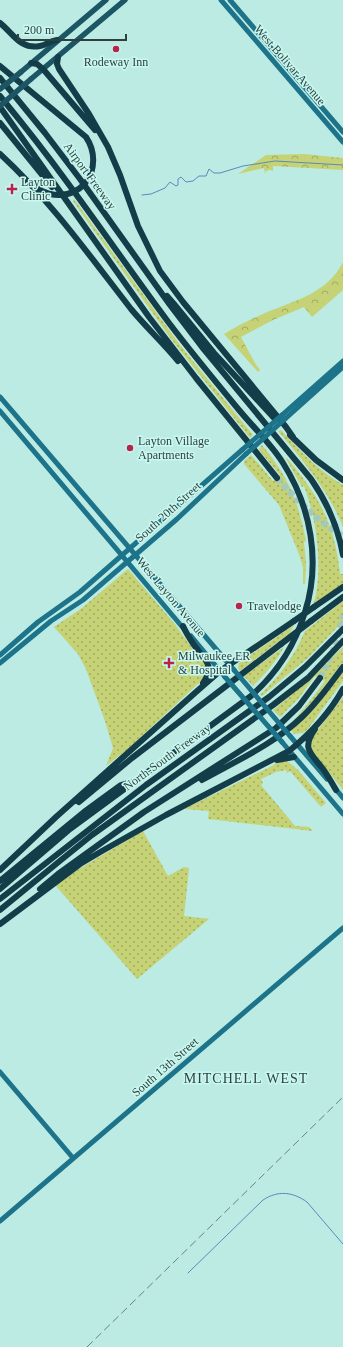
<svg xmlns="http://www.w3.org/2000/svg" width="343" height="1347" font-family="Georgia,serif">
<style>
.grass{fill:url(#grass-dots)}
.forest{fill:url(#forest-crowns)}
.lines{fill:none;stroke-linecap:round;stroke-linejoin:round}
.stream{stroke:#598abc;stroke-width:1}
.highway-tunnel{stroke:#a0c9c2;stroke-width:6;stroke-dasharray:6 3;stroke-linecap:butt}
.secondary{stroke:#1d748a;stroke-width:5}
.primary{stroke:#1c5665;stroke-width:5.5}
.highway{stroke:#133d49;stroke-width:6}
.rail{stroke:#678480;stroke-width:1;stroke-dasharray:8 4;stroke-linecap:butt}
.secondary-bridge{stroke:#1d748a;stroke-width:5}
.primary-bridge{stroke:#1c5665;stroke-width:5.5}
.highway-bridge{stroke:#133d49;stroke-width:6}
.poi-dot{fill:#b6244b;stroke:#c9f8f1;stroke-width:1.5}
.labels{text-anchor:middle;stroke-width:3;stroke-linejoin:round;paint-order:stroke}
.poi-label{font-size:12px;fill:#2f413f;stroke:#c9f8f1;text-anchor:start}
.street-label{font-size:12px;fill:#2f413f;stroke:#c9f8f1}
.quarter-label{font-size:14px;letter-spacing:1px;fill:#2f413f;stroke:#c9f8f1}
</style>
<defs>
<pattern id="grass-dots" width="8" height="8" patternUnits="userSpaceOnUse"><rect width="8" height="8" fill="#c5d275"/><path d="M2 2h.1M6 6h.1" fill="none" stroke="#a0ac61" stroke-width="1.8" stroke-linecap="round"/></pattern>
<pattern id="forest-crowns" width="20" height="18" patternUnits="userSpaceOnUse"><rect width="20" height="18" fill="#c5d275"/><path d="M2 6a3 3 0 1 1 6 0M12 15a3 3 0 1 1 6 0" fill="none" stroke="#a0ac61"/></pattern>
</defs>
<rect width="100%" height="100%" fill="#bcebe3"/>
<path class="grass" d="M74,199L180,345L253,435L250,438L171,339L73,201Z
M281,430C299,450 319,471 343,485V527C328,490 304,462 278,431Z
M262,445C289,478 298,500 306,541L304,542L306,563L305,584H303V567L299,554L279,505L244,464V461L251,455L273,481L280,475L259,450V449Z
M287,458C319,496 335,524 340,574H343V584L313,606C324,571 317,520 304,486L302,487L286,459Z
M128,569L174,623L192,648L206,665L207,670L201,681L129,748L106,766L113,748L105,721L86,669L78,654L54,627L82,608Z
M343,601V621L309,657L262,696L260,695L278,676L288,662L296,650L305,631Z
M294,625L290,633L240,671L238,668L239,663Z
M284,647C276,662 265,674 253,686L244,676Z
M343,647V662L314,700L296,719H295L306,706L325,681L315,676L299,698L280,717L273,710L306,683Z
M343,672V681L308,729L303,733L294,734L291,730Z
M343,697V790L312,751L310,740Z
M286,760L298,770L326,803L321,807L290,771L287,773L286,770L276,772L261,779L263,783L261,785L295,826L309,827L313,831L208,819L209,811L184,809L274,765L275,763Z
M143,831L168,876L184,867L189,868L184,916L209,919L137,979L56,886L67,876Z"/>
<path class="forest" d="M304,154L343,158V170L273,166V171L270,170L266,171L265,174L264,168L238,174L266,155Z
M343,262V290L312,317L304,307L273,320L241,337L255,363L260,370L258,372L224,334C237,326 251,319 265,313C294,301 328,293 343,262Z"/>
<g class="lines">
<path class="stream" d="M142,195L151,194L165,188L170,182L176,186L178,185V179L181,177L186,182L193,181L199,176H206L209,169L214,173H220L243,166L275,161L343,165
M188,1273L263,1200C278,1190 293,1192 307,1202L343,1244"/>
<path class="highway-tunnel" d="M277,478C297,500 317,521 343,536
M320,678C332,655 338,641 343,615"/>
<path class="secondary" d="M221,0L343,142
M230,0L343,132
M0,397L234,670
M0,411L184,629
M282,415L343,361
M285,419L343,367
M191,636L225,677
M0,655L38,622L80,592L242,450
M0,663L51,621L83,600L177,519L246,454
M290,736L327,779
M282,742L343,814
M334,787L343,798
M0,1072L73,1158
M0,1221L343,928"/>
<path class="primary" d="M21,72L106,0
M31,79L125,0"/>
<path class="highway" d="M0,23C13,33 20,50 40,46C47,45 49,41 57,40
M58,57L57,64L59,69L89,114L108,147L120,175L138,226L160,271L183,302L286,427L293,437
M31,63L37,64L43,69L95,130
M0,66L86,137C94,149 95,161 91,174
M0,78L45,133L80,179L170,305L202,347L311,479C327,502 338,527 343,555
M0,96C23,124 45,152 67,182C101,228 134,276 169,323C191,352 215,381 239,410C254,428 271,444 283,463C311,507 321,562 305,612C295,646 277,673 251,696L70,829L0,889
M0,107L149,317L196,378L277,478
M0,123L52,187
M0,154C50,200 89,255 131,309C146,327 163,343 178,361
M35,186L42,191L50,194
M167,296L174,304L214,353L274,418
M290,435L316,460L343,480
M314,607L343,587
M311,621L343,597
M183,626C186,633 190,639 194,645C204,659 216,665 203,683
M315,729C301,749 311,753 323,769C328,776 332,783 336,790
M277,760L294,757
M202,780C236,761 274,744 302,717C318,702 330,684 343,667
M79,802L132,758L281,644
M0,870L56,817L196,692L220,671L294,621
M0,881L84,812L121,785L131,782
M40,889L58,874L144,812L276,728L299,706L320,678
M0,899L146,785L269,697L305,667L343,629
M0,910L61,860L92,835L273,705L308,678L343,641
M0,924L80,864L102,851L166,815L289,751C310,734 330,712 343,689"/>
<path class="rail" d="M87,1347L343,1097"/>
<path class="secondary-bridge" d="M242,450L282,415
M246,454L285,419
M234,670L290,736
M225,677L282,742"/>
<path class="primary-bridge" d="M0,89L21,72
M0,106L31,79"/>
<path class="highway-bridge" d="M50,194C67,198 84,190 91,174
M294,621L314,607
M281,644L311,621"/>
</g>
<g class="poi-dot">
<circle cx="116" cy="49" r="4"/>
<path d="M10 183h4v4h4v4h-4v4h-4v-4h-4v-4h4z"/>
<circle cx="130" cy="448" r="4"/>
<circle cx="239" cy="606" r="4"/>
<path d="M167 657h4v4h4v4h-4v4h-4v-4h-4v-4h4z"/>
</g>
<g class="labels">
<g class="poi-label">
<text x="116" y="66" text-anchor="middle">Rodeway Inn</text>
<text x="21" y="186">Layton<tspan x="21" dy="14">Clinic</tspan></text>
<text x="138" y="445">Layton Village<tspan x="138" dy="14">Apartments</tspan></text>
<text x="247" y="610">Travelodge</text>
<text x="178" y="660">Milwaukee ER<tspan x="178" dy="14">&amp; Hospital</tspan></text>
</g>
<g class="street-label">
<text transform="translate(290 65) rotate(49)" y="4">West Bolivar Avenue</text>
<text transform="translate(90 176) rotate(54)" y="4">Airport Freeway</text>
<text transform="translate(168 512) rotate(-42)" y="4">South 20th Street</text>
<text transform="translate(171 597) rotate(50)" y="4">West Layton Avenue</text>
<text transform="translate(167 757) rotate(-36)" y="4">North-South Freeway</text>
<text transform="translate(165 1067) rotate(-41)" y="4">South 13th Street</text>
</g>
<g class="quarter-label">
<text x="246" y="1083">MITCHELL WEST</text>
</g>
</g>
<path d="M18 34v6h108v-6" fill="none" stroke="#2f413f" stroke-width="2"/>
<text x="24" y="34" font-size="12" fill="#2f413f" stroke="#c9f8f1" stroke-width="3" paint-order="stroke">200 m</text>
</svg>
